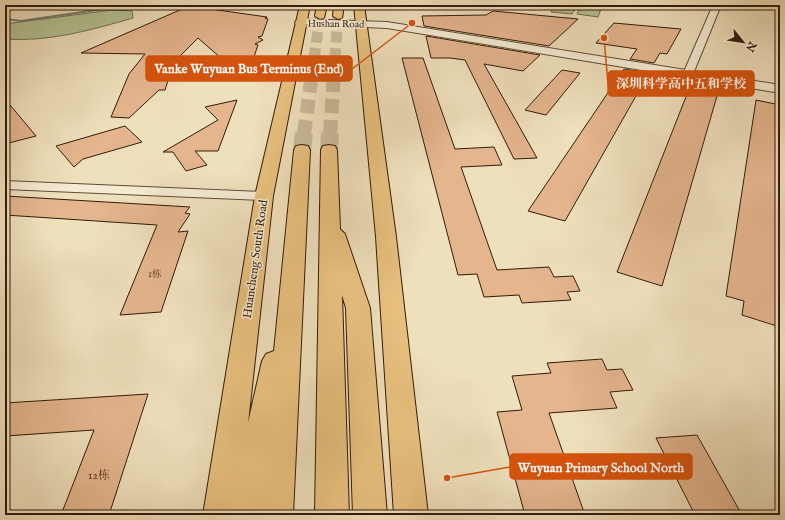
<svg xmlns="http://www.w3.org/2000/svg" width="785" height="520" font-family="'IM FELL English','Noto Serif SC',serif">
<style>
.green{fill:#b4c394;stroke:#736f50}
.lines{fill:none;stroke-linecap:round;stroke-linejoin:round}
.stream{fill:#727b73;fill-rule:evenodd}
.building{fill:#e5b58e;stroke:#321b0b}
.primary-tunnel-far2{stroke:#c9b999;stroke-width:11;stroke-dasharray:11 5.5;stroke-linecap:butt}
.primary-tunnel-far1{stroke:#c9b999;stroke-width:14;stroke-dasharray:14 7;stroke-linecap:butt}
.primary-tunnel{stroke:#c9b999;stroke-width:18;stroke-dasharray:18 9;stroke-linecap:butt}
.minor-casing{stroke:#614c37;stroke-width:2}
.tertiary-casing{stroke:#614c37;stroke-width:2}
.primary-casing{stroke:#321b0b;stroke-width:2}
.minor{fill:#f5ebd3;fill-rule:evenodd}
.tertiary{fill:#f5ebd3;fill-rule:evenodd}
.primary{fill:#e8c07e;fill-rule:evenodd}
.labels{text-anchor:middle;stroke-width:3;stroke-linejoin:round;paint-order:stroke}
.far-street-label{font-size:10px;fill:#321b0b;stroke:#f5ebd3}
.number-label{font-size:10px;fill:#5f422c}
.street-label{font-size:12px;fill:#321b0b;stroke:#f5ebd3}
.near-number-label{font-size:12px;fill:#5f422c}
.leader{fill:none;stroke:#d6530c;stroke-width:1.5}
.callout-dot{fill:#d6530c;stroke:#f5ebd3;stroke-width:1.5}
.callout{fill:#d6530c;stroke:#d6530c;stroke-width:1.5}
.callout-label{font-size:13px;text-anchor:middle;font-weight:bold;fill:#fff}
</style>
<rect width="100%" height="100%" fill="#efe0bc"/>
<filter id="stains"><feTurbulence type="fractalNoise" baseFrequency=".005" numOctaves="4"/><feColorMatrix values="0 0 0 0 .2 0 0 0 0 .09 0 0 0 0 .02 0 0 0 .5 -.17"/></filter>
<radialGradient id="worn" r=".72"><stop offset=".6" stop-color="#630" stop-opacity="0"/><stop offset="1" stop-color="#630" stop-opacity=".3"/></radialGradient>
<path class="green" d="M555,5H577L572,14L551,12Z
M581,5L602,6L598,17L577,14Z
M112,10L132,11L133,18C91,30 49,42 5,39V24Z"/>
<g class="lines">
<path class="stream" d="M123,5L124,7L21,22L5,20V18L21,20Z"/>
</g>
<path class="building" d="M189,6L267,17L265,18L268,19L262,36L258,37L263,40L255,44L258,45L246,80L198,38L180,56L171,71L165,90H159L129,118L111,117L129,74L145,54L81,53Z
M493,11L578,19L549,46L424,26L422,16L486,15Z
M614,23L681,29L667,54L660,53L654,63L630,59L637,49L596,43Z
M426,36L540,55L523,71L484,64L537,158L514,159L465,60L450,58H431Z
M402,58H423L455,149L494,147L502,165L461,167L497,270L549,267L554,277L573,276L580,291L567,292L571,300L522,303L519,295L484,297L477,274L458,275Z
M624,69L649,73L565,221L528,211Z
M562,70L580,73L546,115L525,110Z
M691,84L719,89L662,286L617,272Z
M5,99L36,136L5,144Z
M237,100L218,151H195L207,165L186,171L173,152H163L218,120L205,107Z
M756,100L780,105V327L742,315L744,301L726,296Z
M125,126L142,142L83,159L74,167L56,146Z
M5,196L190,207L185,213L190,214L178,232L188,231L161,312L120,315L157,225L5,215Z
M602,359L607,370L622,369L633,390L610,392L617,408L549,413L585,515H525L497,412L522,410L512,376L551,373L547,363Z
M148,394L109,515H61L94,430L5,436V403Z
M697,435L742,515H695L656,438Z"/>
<g class="lines">
<path class="primary-tunnel-far2" d="M314,59L320,16
M335,59L338,16"/>
<path class="primary-tunnel-far1" d="M304,134L314,58
M330,134L335,58"/>
<path class="primary-tunnel" d="M302,150L304,133
M329,150L330,133"/>
<defs>
<path id="minor" d="M713,5H721L693,74L692,76H684L683,74Z
M5,181L264,192L269,193L271,196L269,199L264,200L5,189Z"/>
<path id="tertiary" d="M300,19L387,22L780,85V93L387,28L296,24L295,22Z"/>
<path id="primary" d="M300,5H310L273,196L248,423L262,361L266,354L274,351L294,150L296,146L302,145L308,146L310,150L293,515H203L255,196Z
M317,5H327L324,18L320,19L315,16Z
M334,5H344L342,18L338,19L333,16Z
M354,5H364L396,237L428,515H394L376,237Z
M329,145L335,146L337,150L340,229L345,234L370,308L387,515H353L346,308L342,295L349,515H315L321,150L323,146Z"/>
</defs>
<use href="#minor" class="minor-casing"/>
<use href="#tertiary" class="tertiary-casing"/>
<use href="#primary" class="primary-casing"/>
<use href="#minor" class="minor"/>
<use href="#tertiary" class="tertiary"/>
<use href="#primary" class="primary"/>
</g>
<g class="labels">
<g class="far-street-label">
<text transform="translate(336 23) rotate(1)" y="4">Hushan Road</text>
</g>
<g class="number-label">
<text x="155" y="277">1栋</text>
</g>
<g class="street-label">
<text transform="translate(255 259) rotate(-82)" y="4">Huancheng South Road</text>
</g>
<g class="near-number-label">
<text x="99" y="479">12栋</text>
</g>
</g>
<path class="leader" d="M412 23L352 69M604 38L608 84M447 478L510 467"/>
<g class="callout-dot">
<circle cx="412" cy="23" r="4"/>
<circle cx="604" cy="38" r="4"/>
<circle cx="447" cy="478" r="4"/>
</g>
<g class="callout">
<rect x="146" y="56" width="206" height="25" rx="4"/>
<rect x="608" y="71" width="146" height="25" rx="4"/>
<rect x="510" y="454" width="182" height="25" rx="4"/>
</g>
<g class="callout-label">
<text x="249" y="73">Vanke Wuyuan Bus Terminus (End)</text>
<text x="681" y="88">深圳科学高中五和学校</text>
<text x="601" y="472">Wuyuan Primary School North</text>
</g>
<rect width="785" height="520" fill="none" stroke="#efe0bc" stroke-width="20"/>
<rect x="6" y="6" width="773" height="508" fill="none" stroke="#321b0b" stroke-width="2"/>
<rect x="10" y="10" width="765" height="500" fill="none" stroke="#321b0b"/>
<g transform="translate(743 42) rotate(120)" stroke="#f5ebd3" stroke-width="3" paint-order="stroke">
<path d="M0-3L7 15L0 10L-7 15Z" fill="#321b0b"/>
<text y="-6" font-size="11" font-weight="bold" text-anchor="middle" fill="#321b0b">N</text>
</g>
<rect width="100%" height="100%" filter="url(#stains)"/>
<rect width="100%" height="100%" fill="url(#worn)"/>
</svg>
